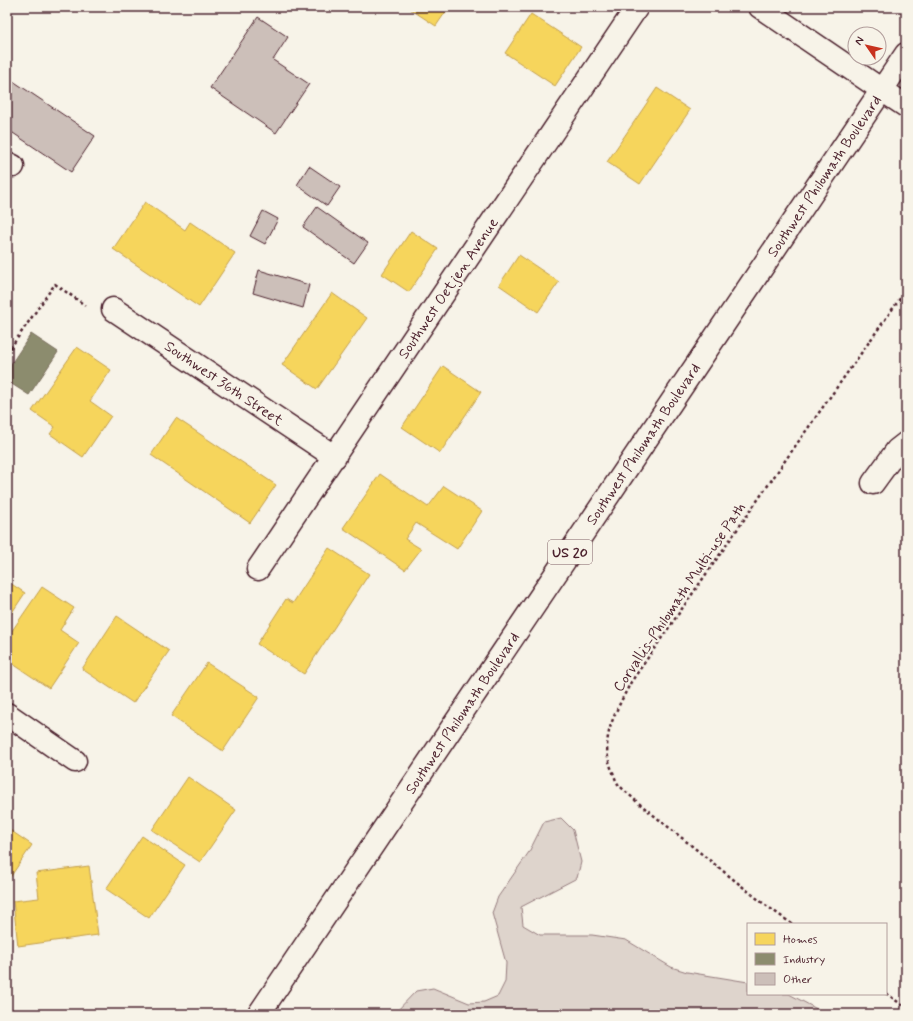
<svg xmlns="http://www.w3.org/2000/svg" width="913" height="1021" font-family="Mynerve,sans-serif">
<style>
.green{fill:#ded4cc;stroke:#947a7c}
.homes{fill:#f6d55c;stroke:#c29e4d}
.industry{fill:#8c8c6e;stroke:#786b5a}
.building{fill:#ccbfb9;stroke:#4a1f2b}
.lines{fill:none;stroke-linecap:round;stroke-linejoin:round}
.minor-casing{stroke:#4a1f2b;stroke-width:25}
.major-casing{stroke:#4a1f2b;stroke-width:25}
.highway-casing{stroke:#4a1f2b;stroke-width:25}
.path{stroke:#4a1f2b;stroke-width:2.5;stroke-dasharray:3 3;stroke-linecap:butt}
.minor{stroke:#f7f3e8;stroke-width:22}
.major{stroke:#f7f3e8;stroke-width:22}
.highway{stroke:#f7f3e8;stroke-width:22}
.labels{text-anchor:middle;stroke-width:4;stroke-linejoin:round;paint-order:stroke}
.shield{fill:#f7f3e8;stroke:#7e5f64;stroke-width:1}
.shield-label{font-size:14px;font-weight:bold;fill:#4a1f2b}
.street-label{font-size:15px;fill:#4a1f2b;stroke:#f7f3e8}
</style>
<rect width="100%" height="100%" fill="#f7f3e8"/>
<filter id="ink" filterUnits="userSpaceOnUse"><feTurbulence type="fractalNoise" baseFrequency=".025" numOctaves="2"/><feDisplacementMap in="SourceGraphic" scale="8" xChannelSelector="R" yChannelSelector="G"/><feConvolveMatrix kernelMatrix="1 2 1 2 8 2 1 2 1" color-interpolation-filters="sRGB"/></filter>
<g filter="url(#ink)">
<path class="green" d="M561,818L573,830L581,862L577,878L521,907L523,925L540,935H592L626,940L671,967L687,972L748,982V994H789L826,1014H394L416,991L433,988L469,1003L484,1002L498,996L505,982L506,963L492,913L498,897L529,852L544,822Z"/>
<path class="homes" d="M407,7H449L436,26Z
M531,14L581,47L555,86L505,53Z
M657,88L690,110L640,184L607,162Z
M145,202L185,230L190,222L235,253L199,307L113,249Z
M411,231L438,249L409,292L382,274Z
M519,255L559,282L538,312L499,285Z
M332,293L367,318L317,389L282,365Z
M77,347L111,370L90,401L111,416L83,457L50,434L55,427L32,411Z
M443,366L481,392L440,453L402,427Z
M176,418L276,485L250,523L151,455Z
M380,474L428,507L444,486L482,511L457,549L416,523L405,539L421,549L405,570L343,528Z
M329,548L369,574L304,674L257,644L286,599L293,603Z
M7,581L25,593L7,620Z
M42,587L74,608L60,630L79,643L49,688L7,660V638Z
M117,616L169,651L133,703L82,669Z
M207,663L259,697L223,751L171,716Z
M188,777L236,810L200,862L152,830Z
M7,828L32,845L7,882Z
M142,836L185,865L149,918L106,889Z
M89,866L98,935L18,946L13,901L39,898L36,873Z"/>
<path class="industry" d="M31,334L58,352L29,395L7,381V370Z"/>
<path class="building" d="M258,17L288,37L273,60L309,84L276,133L210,88Z
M13,81L95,136L71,172L7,129V89Z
M309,166L340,187L327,206L297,185Z
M317,207L368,243L354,263L303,227Z
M263,211L278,219L265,244L250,236Z
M259,270L309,285L303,308L253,293Z"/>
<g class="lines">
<defs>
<path id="minor" d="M882,90L906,106
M7,163L13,166
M113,309L335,457
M873,483L897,450L906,443
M258,569L637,7
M7,714L75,761"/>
<path id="major" d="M760,7L882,90"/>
<path id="highway" d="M259,1014L906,54"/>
</defs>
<use href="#minor" class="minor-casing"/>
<use href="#major" class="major-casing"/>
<use href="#highway" class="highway-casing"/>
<path class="path" d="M7,353L50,291L55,284L86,306
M792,924L764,904L636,801C630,795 623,790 618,784C615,780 614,774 612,770C598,738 617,710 631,682L796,445L906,290
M886,993L906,1008"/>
<use href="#minor" class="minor"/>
<use href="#major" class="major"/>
<use href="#highway" class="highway"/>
</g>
</g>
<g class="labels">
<rect class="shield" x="548" y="540" width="44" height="24" rx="3"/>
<g class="shield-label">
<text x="570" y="557">US 20</text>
</g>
<g class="street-label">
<text transform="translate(824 176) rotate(-56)" y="5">Southwest Philomath Boulevard</text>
<text transform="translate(448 288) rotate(-56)" y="5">Southwest Oetjen Avenue</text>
<text transform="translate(224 383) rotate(34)" y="5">Southwest 36th Street</text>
<text transform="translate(643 444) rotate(-56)" y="5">Southwest Philomath Boulevard</text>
<text transform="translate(679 597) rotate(-56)" y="5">Corvallis-Philomath Multi-use Path</text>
<text transform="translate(462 713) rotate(-56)" y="5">Southwest Philomath Boulevard</text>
</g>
</g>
<rect width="913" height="1021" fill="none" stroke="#f7f3e8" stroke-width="24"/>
<rect x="12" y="12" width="889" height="997" fill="none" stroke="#4a1f2b" stroke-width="1.5" filter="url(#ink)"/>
<rect x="747" y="923" width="140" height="72" fill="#f7f3e8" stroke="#b29e9c"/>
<rect x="755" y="933" width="20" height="12" fill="#f6d55c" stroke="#b29e9c"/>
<text x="783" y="943" font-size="12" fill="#4a1f2b">Homes</text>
<rect x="755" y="953" width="20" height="12" fill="#8c8c6e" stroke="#b29e9c"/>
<text x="783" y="963" font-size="12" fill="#4a1f2b">Industry</text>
<rect x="755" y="973" width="20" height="12" fill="#ccbfb9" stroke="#b29e9c"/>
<text x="783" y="983" font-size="12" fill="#4a1f2b">Other</text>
<g transform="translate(867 46) rotate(304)"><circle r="19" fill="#f7f3e8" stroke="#b29e9c"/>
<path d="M0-3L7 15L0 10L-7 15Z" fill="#c8321e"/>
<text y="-6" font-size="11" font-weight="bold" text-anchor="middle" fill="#4a1f2b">N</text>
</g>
</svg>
